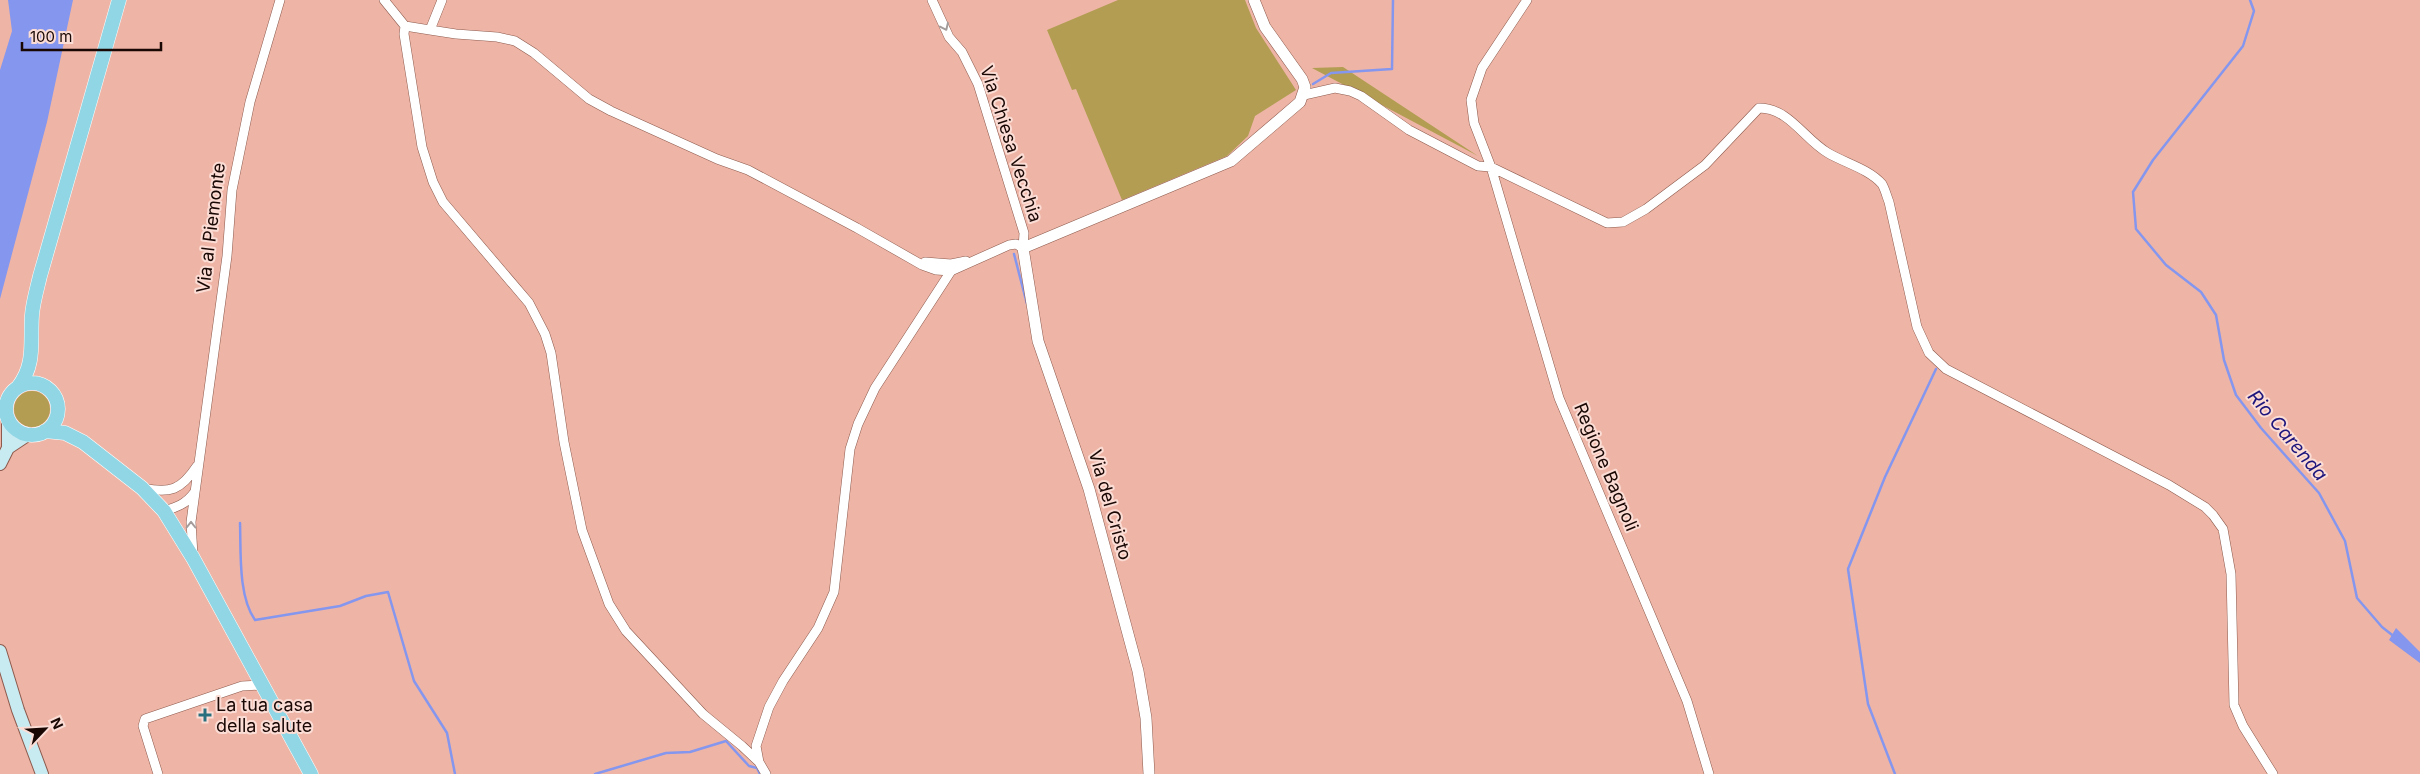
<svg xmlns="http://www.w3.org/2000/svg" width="2420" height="774" font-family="Inter,sans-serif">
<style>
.green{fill:#b29d52}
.water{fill:#8596ee}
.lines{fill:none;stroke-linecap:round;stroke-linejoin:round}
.stream{stroke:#8596ee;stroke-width:2.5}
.minor-casing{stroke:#8d5a4d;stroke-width:10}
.tertiary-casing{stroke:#8d5a4d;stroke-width:12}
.secondary-casing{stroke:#8d5a4d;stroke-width:14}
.primary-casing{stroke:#fff;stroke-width:15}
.minor{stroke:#fff;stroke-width:9}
.tertiary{stroke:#fff;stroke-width:11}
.secondary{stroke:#c8ebf2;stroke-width:12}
.primary{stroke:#91d6e5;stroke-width:14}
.oneway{stroke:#a39c9b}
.poi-dot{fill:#2a6f7e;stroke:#fbddd5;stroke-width:2}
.labels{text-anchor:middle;stroke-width:4;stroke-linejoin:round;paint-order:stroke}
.street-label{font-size:18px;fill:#190704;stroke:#fbddd5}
.poi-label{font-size:18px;fill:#190704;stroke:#fbddd5;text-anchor:start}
.water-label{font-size:19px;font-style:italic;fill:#1e167c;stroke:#fbddd5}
</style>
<rect width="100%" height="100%" fill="#eeb5a6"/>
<path class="green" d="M1118,0H1245L1256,28L1296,90L1255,116L1248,136L1227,156L1122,200L1076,89L1072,90L1047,30Z
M1343,67L1478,156L1312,68Z
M14 409a18 18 0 1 1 36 0a18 18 0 1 1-36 0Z"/>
<path class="water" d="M8,0H73L47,122L0,299V70L12,31Z
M2396,628L2420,652V663L2389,640Z"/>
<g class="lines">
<path class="stream" d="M2250,0L2254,11L2243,46L2153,160L2133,192L2136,229L2166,265L2201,292L2216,315L2224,360L2236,395L2261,428L2319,493L2345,541L2357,598L2382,627L2396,638
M1313,84L1331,73L1392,69L1393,0
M1014,254L1027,304
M240,523C241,551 238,596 255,620L340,606L366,596L388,592L414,681L447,733L455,774
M595,774L666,753L690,752L726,741L749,766L757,768L760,774
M1895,774L1868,704L1848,569L1885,477L1936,369"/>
<defs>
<path id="minor" d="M384,0L405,26L404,34L422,147L433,182L443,202L529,303L545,334L551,353L564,442L582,530L609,604L626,631L703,714L742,746L759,762L766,774
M1527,0L1482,68L1471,100L1474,123L1491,167L1559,398L1687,701L1709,774
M405,26L430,30L442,0
M430,30L456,34L497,37L515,41L534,53L589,99L611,111L717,159L748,170L857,228L922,265L936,270L951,271L1009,245L1016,244L1023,248L1024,233L978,84L962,52L949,37L932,0
M1304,95L1335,88L1350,91L1361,96L1409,130L1478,166L1491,167L1607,223L1623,222L1646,209L1705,165L1759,108C1789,108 1804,139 1828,153C1845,163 1869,169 1882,184C1885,189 1887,197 1889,202L1917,327L1929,353L1946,369L2169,485L2205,507L2213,515L2223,529L2231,574L2234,705L2243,726L2273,774
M925,262L951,264L966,261
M143,488C170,494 181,490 197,466
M164,511C177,507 186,504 194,493
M193,555L191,522L227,256L232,190L250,102L280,0
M759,762L756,746L769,707L783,681L818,628L834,592L850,449L858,424L875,388L951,271
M158,774L143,726L145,719L242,686L262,685"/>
<path id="tertiary" d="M1149,774L1146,718L1138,671L1089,489L1038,341L1023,248L1231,161L1300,102L1305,87L1302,79L1265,27L1254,0"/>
<path id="secondary" d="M8,448V419
M0,464L8,448L29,434
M0,651L18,710L42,774"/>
<path id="primary" d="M6 409a26 26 0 1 1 52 0a26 26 0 1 1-52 0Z
M18,387C36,364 30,342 32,315C33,302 37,289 40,276L119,0
M45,431L65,433L83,442L142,488L164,511L193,558L311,774"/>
</defs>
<use href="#minor" class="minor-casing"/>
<use href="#tertiary" class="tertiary-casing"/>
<use href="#secondary" class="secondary-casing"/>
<use href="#primary" class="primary-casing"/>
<use href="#minor" class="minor"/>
<use href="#tertiary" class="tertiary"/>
<use href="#secondary" class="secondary"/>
<use href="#primary" class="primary"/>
</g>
<defs><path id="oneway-chevron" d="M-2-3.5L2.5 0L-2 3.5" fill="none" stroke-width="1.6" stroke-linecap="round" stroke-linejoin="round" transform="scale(1.25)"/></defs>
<g class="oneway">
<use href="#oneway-chevron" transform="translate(945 27) rotate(65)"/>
<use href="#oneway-chevron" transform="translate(191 525) rotate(-90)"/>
</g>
<path class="poi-dot" d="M202.5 707.5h5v5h5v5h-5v5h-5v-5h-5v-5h5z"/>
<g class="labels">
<g class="street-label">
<text transform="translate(1011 144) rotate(72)" y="6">Via Chiesa Vecchia</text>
<text transform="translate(211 228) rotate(-83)" y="6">Via al Piemonte</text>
<text transform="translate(1606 467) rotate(67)" y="6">Regione Bagnoli</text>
<text transform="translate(1110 505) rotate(74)" y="6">Via del Cristo</text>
</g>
<g class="poi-label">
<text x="216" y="711">La tua casa<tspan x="216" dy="21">della salute</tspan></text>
</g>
<g class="water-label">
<text transform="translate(2288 435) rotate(50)" y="7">Rio Carenda</text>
</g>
</g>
<g transform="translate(45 729) rotate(65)" stroke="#fbddd5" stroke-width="4" paint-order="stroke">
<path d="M0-4L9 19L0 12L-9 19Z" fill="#190704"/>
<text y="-8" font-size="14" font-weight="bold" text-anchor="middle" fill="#190704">N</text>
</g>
<path d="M22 42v8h139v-8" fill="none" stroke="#190704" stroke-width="2.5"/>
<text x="30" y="42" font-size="15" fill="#190704" stroke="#fbddd5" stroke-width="4" paint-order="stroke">100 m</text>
</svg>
